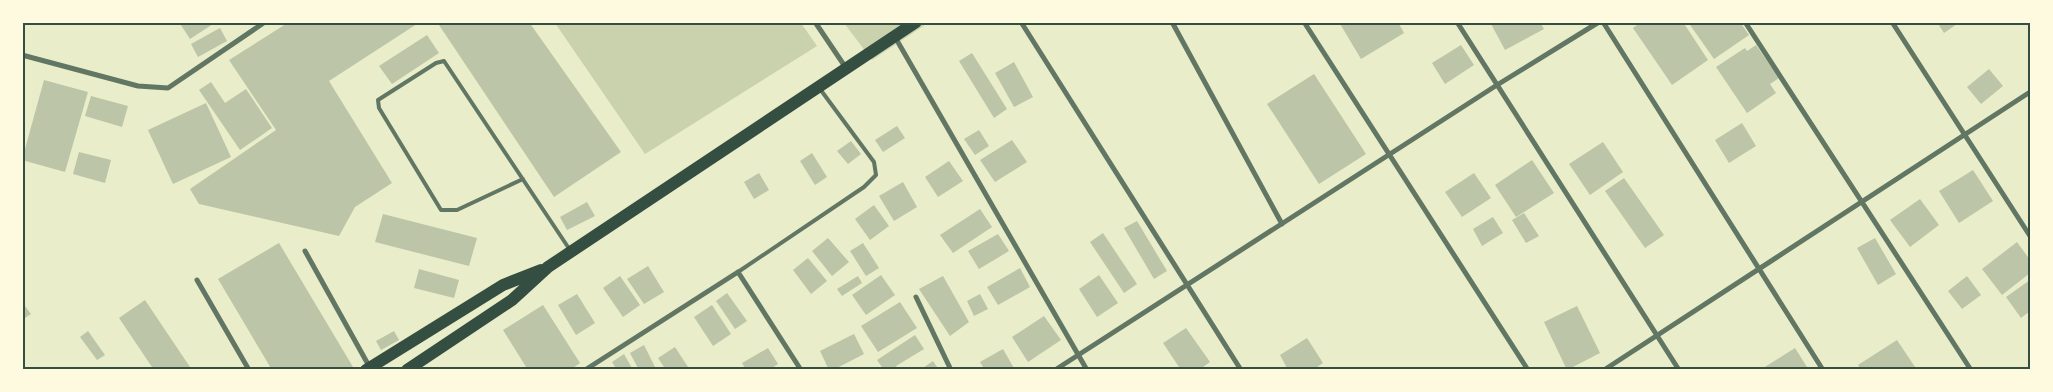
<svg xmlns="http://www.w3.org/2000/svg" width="2053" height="392" font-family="Overpass,sans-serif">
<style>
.green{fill:#cad2ad}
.building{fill:#bcc5a7}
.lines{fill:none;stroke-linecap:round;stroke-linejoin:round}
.service{stroke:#617663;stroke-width:4}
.minor{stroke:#617663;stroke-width:5}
.primary{stroke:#344e41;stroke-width:12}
.neatline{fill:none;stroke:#344e41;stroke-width:2}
</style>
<rect width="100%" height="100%" fill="#e9edc9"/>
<path class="green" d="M555,23H801L817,46L645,154Z
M844,23H928L872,60Z"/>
<path class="building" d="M179,22H212L213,24L190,39Z
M289,22H420L329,81L392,183L355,207L339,236L199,204L190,189L276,130L229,60Z
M437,22H529L621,152L554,197Z
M1339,22H1398L1404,33L1361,59Z
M1490,22H1540L1544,29L1505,50Z
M1641,22H1683L1708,60L1672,85L1633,28Z
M1688,22H1740L1749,35L1714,59Z
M1937,22H1960L1944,33Z
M220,28L227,41L198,57L191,44Z
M427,35L439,53L392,84L379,66Z
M1461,45L1474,65L1445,84L1432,63Z
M1756,45L1779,78L1770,84L1776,93L1747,113L1716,67L1745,48L1747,51Z
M972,53L1007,109L994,118L959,61Z
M1014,62L1033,97L1014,107L995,73Z
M1989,69L2003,86L1981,104L1967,87Z
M1314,74L1366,154L1319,184L1267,104Z
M44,80L88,92L65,172L22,160Z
M211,82L225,103L246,89L272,128L240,150L199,90Z
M91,96L128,106L122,127L85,116Z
M206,103L231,157L173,184L148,130Z
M1742,123L1756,146L1729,163L1715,140Z
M897,126L905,138L883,152L875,140Z
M979,130L989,146L975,155L964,139Z
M1012,140L1027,162L995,182L980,160Z
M851,141L861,154L848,164L837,151Z
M1603,142L1623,172L1590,195L1569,164Z
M79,152L111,160L105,183L73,174Z
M812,153L827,177L815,185L800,161Z
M1532,160L1554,193L1516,217L1495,185Z
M949,161L963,181L938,197L925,177Z
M1973,170L1993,201L1959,223L1939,191Z
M759,173L769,190L754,199L744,182Z
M1474,173L1491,198L1462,217L1445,192Z
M1624,178L1664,235L1645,248L1605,191Z
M903,182L917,207L894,221L879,196Z
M1920,199L1939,225L1910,247L1890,220Z
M587,202L595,216L567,230L560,217Z
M874,205L889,226L870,240L855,219Z
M980,209L992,227L953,253L940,235Z
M1524,213L1539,236L1526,243L1512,220Z
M383,214L477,238L469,266L375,242Z
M1493,217L1503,233L1482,246L1473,229Z
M1137,221L1167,271L1154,279L1124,228Z
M1103,233L1137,284L1124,293L1090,242Z
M998,234L1009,251L979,269L968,251Z
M828,238L849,262L832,276L812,251Z
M1875,238L1896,274L1878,285L1857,248Z
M2017,242L2030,260V273L2002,295L1982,269Z
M279,243L353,367L348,370H272L218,279Z
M863,243L879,268L866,276L850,251Z
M808,258L827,281L811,294L793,270Z
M648,266L664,292L644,304L627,279Z
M1020,268L1030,287L998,305L987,287Z
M419,269L459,280L454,298L414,288Z
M881,275L895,295L866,315L852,295Z
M1099,275L1118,303L1097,317L1079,289Z
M620,276L640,305L623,317L603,288Z
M858,276L862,283L842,296L837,289Z
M943,276L969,322L950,336L919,289Z
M1967,276L1981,295L1962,309L1948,291Z
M2030,280V311L2021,318L2006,297Z
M727,293L747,321L735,329L716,301Z
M577,294L595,323L576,335L558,305Z
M980,294L988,309L974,316L967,301Z
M145,300L192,370H154L119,318Z
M22,302L31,314L22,320Z
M900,302L917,328L878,352L861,326Z
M543,305L580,363L570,370H528L503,330Z
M712,305L731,334L713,346L694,317Z
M1577,306L1600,353L1567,370L1544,322Z
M1044,316L1061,340L1028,362L1012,337Z
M1186,328L1210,362L1199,370H1181L1163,343Z
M88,331L105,355L97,360L80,337Z
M394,331L399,340L381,350L376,341Z
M854,334L864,354L833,370H829L820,351Z
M915,335L924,349L896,366L899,370H884L877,360Z
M1307,338L1323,363L1313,370H1288L1280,355Z
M1897,340L1917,370H1861L1858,365Z
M644,345L656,369L655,370H639L630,353Z
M675,347L690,370H666L658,358Z
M768,348L778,364L769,370H746L742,363Z
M1795,348L1807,367L1803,370H1760Z
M1003,349L1015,370H985L980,362Z
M624,354L633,370H617L612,362Z
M933,361L939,370H920Z"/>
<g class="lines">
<path class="service" d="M523,179L457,210H441L379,108L378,100L436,63L444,61L570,250
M738,272L864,187L876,175L874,162L820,89"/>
<path class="minor" d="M815,22L846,68
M1021,22L1241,370
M1172,22L1282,224
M1304,22L1528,370
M1457,22L1679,370
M1603,22L1823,370
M1745,22L1971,370
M1892,22L2030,236
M895,37L1087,370
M22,55L138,86L168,88L265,22
M305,251L369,366
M197,280L249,370
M916,297L951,370
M585,370L738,272L801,370
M1055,370L1497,85L1599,22
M1604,370L2030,92"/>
<path class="primary" d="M366,370L503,285L541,270
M407,370L512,300L548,267L916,22"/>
</g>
<rect width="2053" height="392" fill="none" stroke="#fefae0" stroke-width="48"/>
<rect x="24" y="24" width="2005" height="344" class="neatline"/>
</svg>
